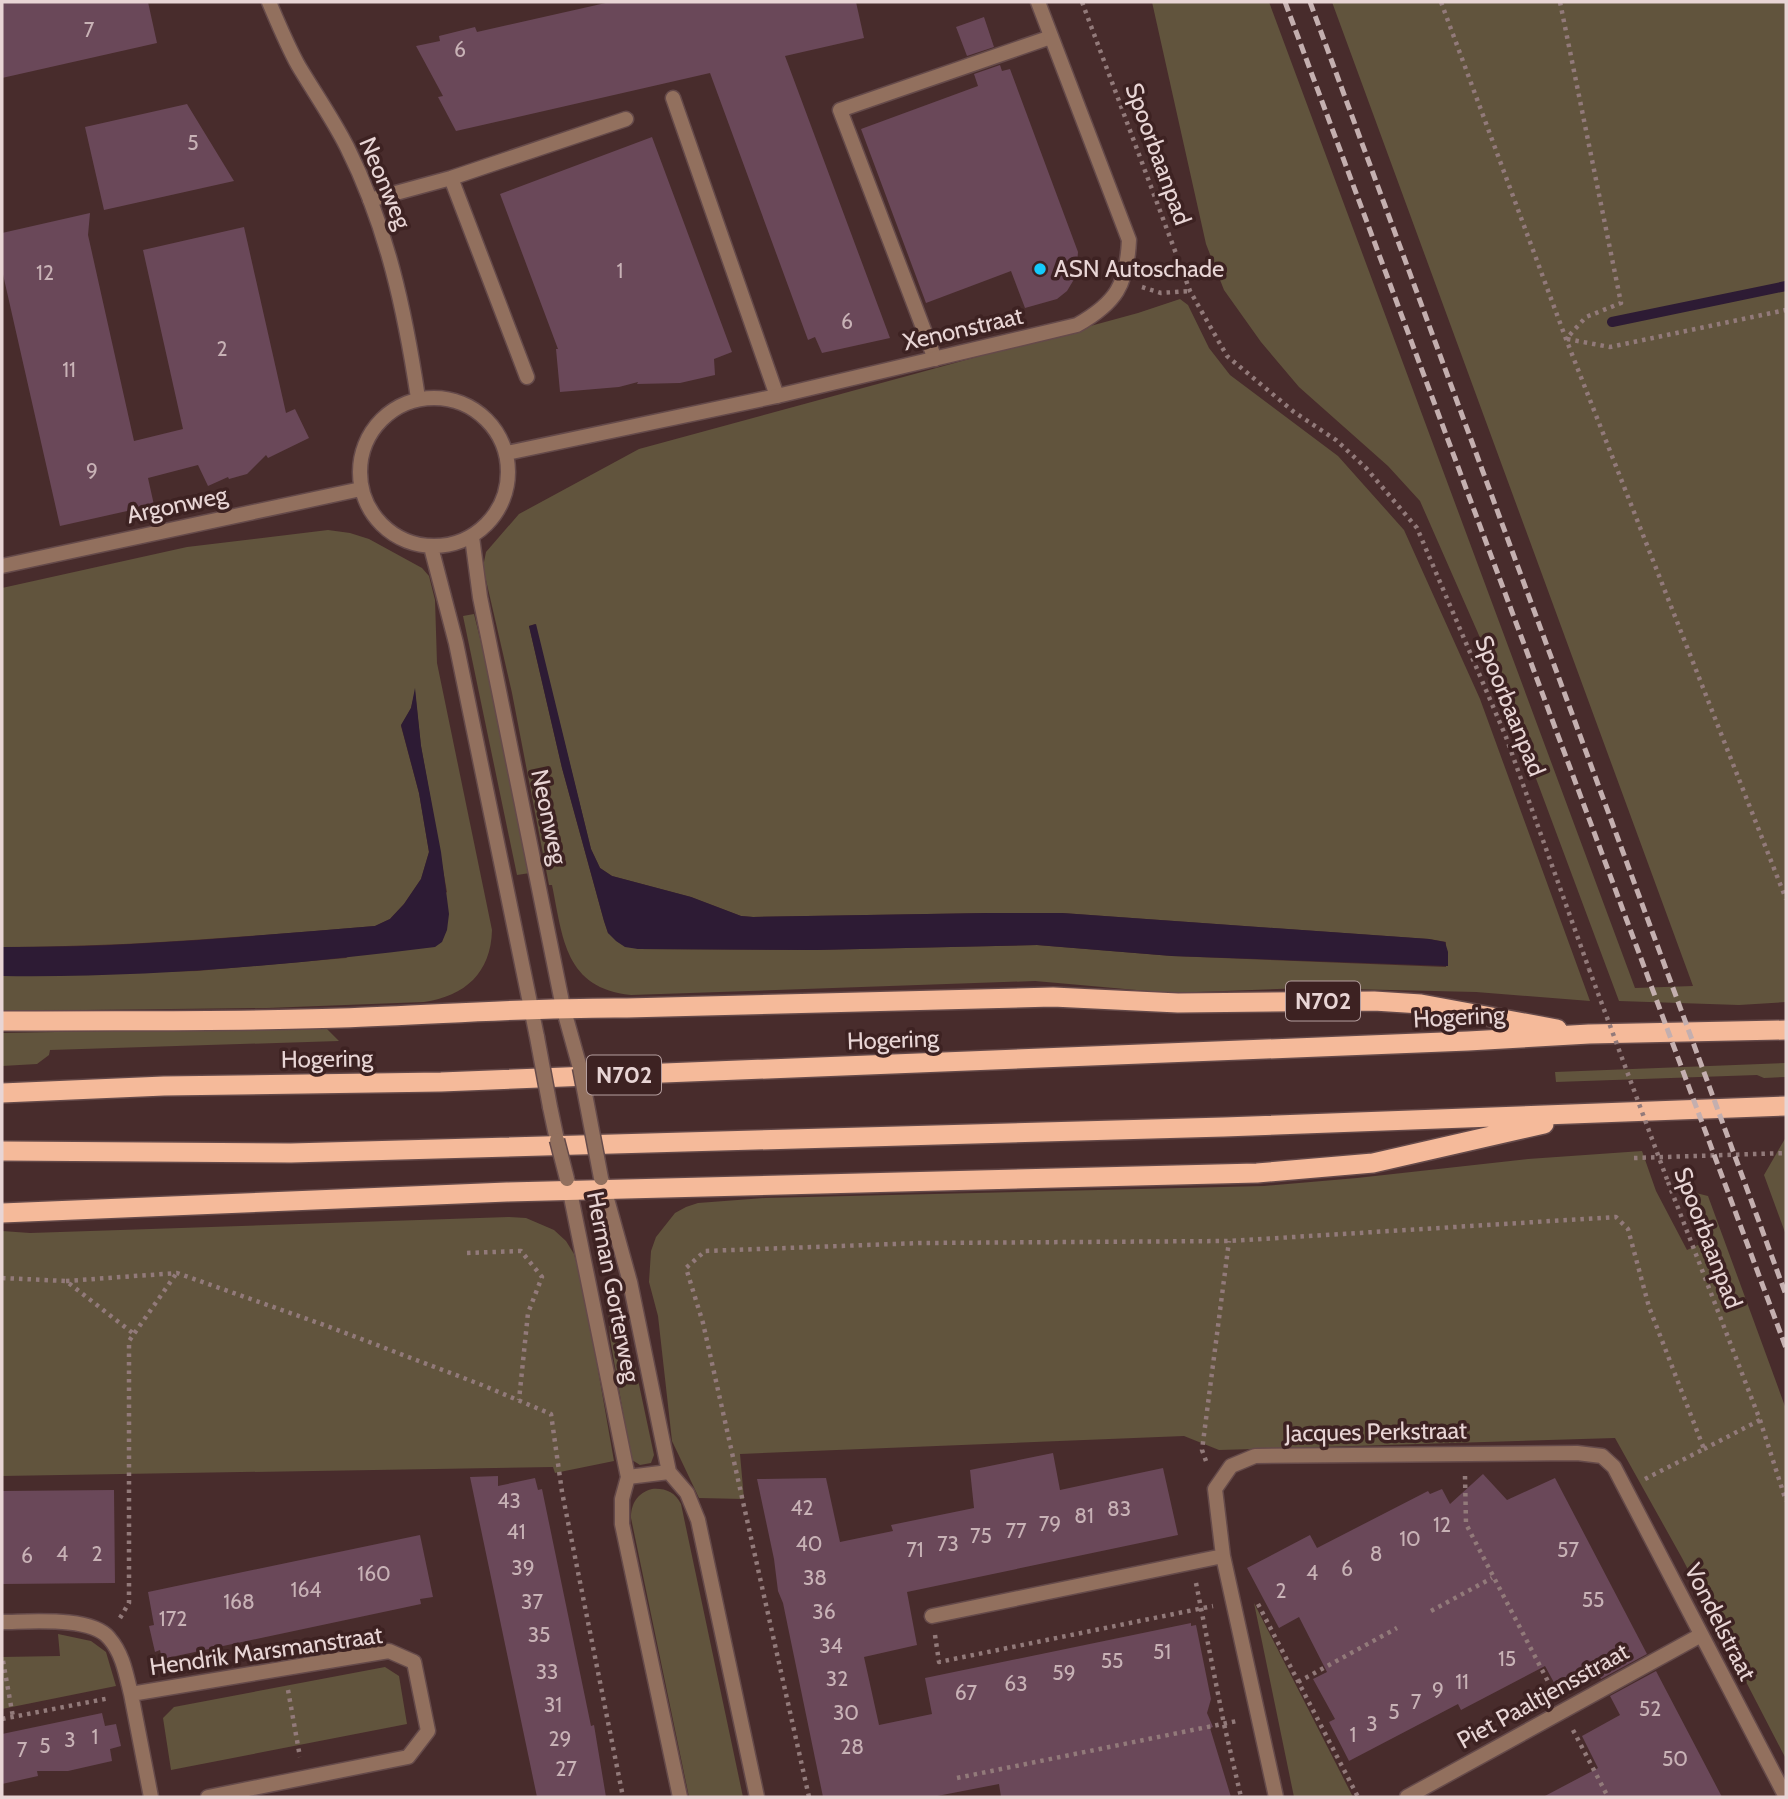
<svg xmlns="http://www.w3.org/2000/svg" width="1788" height="1799" font-family="Cabin,sans-serif">
<style>
.green{fill:#61543d;fill-rule:evenodd}
.water{fill:#2d1b34}
.lines{fill:none;stroke-linecap:round;stroke-linejoin:round}
.stream{stroke:#2d1b34;stroke-width:10}
.building{fill:#6a4859}
.service-casing{stroke:#654a4a;stroke-width:17}
.minor-casing{stroke:#654a4a;stroke-width:17}
.trunk-casing{stroke:#654a4a;stroke-width:22}
.path{stroke:#927a7a;stroke-width:4.5;stroke-dasharray:3.5 5;stroke-linecap:butt}
.service{stroke:#92705e;stroke-width:14}
.minor{stroke:#92705e;stroke-width:14}
.trunk{stroke:#f5ba9a;stroke-width:19}
.rail{stroke:#c4afaf;stroke-width:5;stroke-dasharray:10 5;stroke-linecap:butt}
.minor-bridge-casing{stroke:#654a4a;stroke-width:17;stroke-linecap:butt}
.path-bridge{stroke:#927a7a;stroke-width:4.5;stroke-dasharray:3.5 5;stroke-linecap:butt}
.minor-bridge{stroke:#92705e;stroke-width:14}
.poi-dot{fill:#15cafb;stroke:#3d2222;stroke-width:2.5}
.labels{text-anchor:middle;stroke-width:7;stroke-linejoin:round;paint-order:stroke}
.number-label{font-size:21px;fill:#c8b2b6}
.shield{fill:#3d2222;stroke:#b59f9f;stroke-width:2}
.shield-label{font-size:23px;font-weight:bold;fill:#e8d5d5}
.street-label{font-size:24px;fill:#e8d5d5;stroke:#3d2222}
.poi-label{font-size:24px;fill:#e8d5d5;stroke:#3d2222;text-anchor:start}
</style>
<rect width="100%" height="100%" fill="#482c2c"/>
<path class="green" d="M1152,2H1269L1635,988L1693,986L1332,2H1786V1002L1739,1005L1619,1001L1503,690L1420,501L1388,466L1299,387L1261,342L1224,290L1206,244Z
M1180,299L1188,305L1209,348L1230,375L1338,456L1404,530L1480,699L1590,1001L1476,992L1305,988L1170,993L1035,981L631,995C565,988 563,939 552,885H549L512,693L483,567L486,552L519,514L639,449L1138,313ZM535,624L591,849L600,868L612,876L691,897L741,916L753,917L987,913H1062L1429,939L1446,942V967L1172,956L1037,945L815,950L638,949L608,933L604,921L562,768L529,626Z
M328,530L350,533L369,539L422,568L429,576L435,600L437,663L492,930C491,973 465,996 424,1002L267,1008L2,1011V976L197,971L346,958L447,892L421,746L415,692L411,708L401,726L419,793L429,852L421,879L404,904L390,919L375,926C251,936 127,947 2,947V588L187,547Z
M474,614L491,683L530,873L517,875L463,616Z
M325,1027L339,1041L50,1050L49,1055L37,1064L2,1066V1033Z
M1786,1063V1077L1764,1078L1757,1075L1556,1082L1555,1072Z
M1786,1137V1235L1764,1175Z
M1642,1151L1656,1191L1687,1250L1702,1243L1683,1192L1684,1190L1708,1196L1786,1409V1759L1682,1558L1615,1438L1219,1450L1184,1436L740,1454L744,1499L699,1498L672,1441L658,1316L649,1282L651,1251L656,1237L675,1213L686,1207L698,1203L765,1198L1264,1186L1357,1178L1528,1159Z
M509,1217L526,1218L554,1230L566,1241L574,1254L584,1290L614,1461L555,1473L553,1467L2,1476V1231L30,1233Z
M618,1286L654,1455L651,1463L640,1465L632,1460L629,1447L610,1338L607,1288Z
M652,1489C665,1488 675,1492 681,1504L743,1797H689L631,1518C631,1504 637,1493 652,1489Z
M1254,1603L1353,1797H1294Z
M58,1634L91,1641L106,1652L116,1686L2,1709V1657L60,1656Z
M385,1667L399,1676L407,1724L171,1770L163,1718L174,1707Z"/>
<path class="water" d="M536,624L591,849L600,868L612,876L691,897L741,916L753,917L987,913H1062L1429,939L1445,942L1448,952V966L1172,956L1037,945L815,950L638,949L625,947L616,941L608,933L604,921L562,768L529,626Z
M415,688L421,746L441,852L449,914L447,930L442,942L435,947C291,965 147,978 2,976V947C127,948 251,936 375,926L390,919L404,904L421,879L429,852L419,793L401,725L411,708Z"/>
<g class="lines">
<path class="stream" d="M1612,322L1786,286"/>
</g>
<path class="building" d="M2,2H148L157,43L2,78Z
M610,2H856L864,38L785,56L890,338L822,353L815,337L808,340L710,73L456,131L438,97L443,96L416,46L440,41L439,36L475,27L477,32Z
M984,17L994,47L967,56L956,27Z
M1000,65L1002,71L1010,69L1078,252L1076,276L1067,291L1057,299L1025,308L1011,271L926,303L861,129L978,86L974,74Z
M187,104L234,181L104,210L85,127Z
M652,137L732,352L714,359L715,375L680,383L637,384L638,382L619,387L560,392L556,349H558L500,194Z
M90,213L88,235L134,441L183,429L143,250L244,227L286,413L295,409L309,438L268,458L266,455L247,474L229,479L228,477L208,486L198,465L148,478L154,505L60,526L2,270V233Z
M1053,1453L1060,1490L1163,1468L1178,1535L907,1592L917,1645L864,1657L879,1725L932,1714L925,1678L1191,1623V1626L1196,1625L1211,1699L1207,1713L1213,1727L1210,1728L1231,1797H1001L999,1784L932,1797H823L783,1603L778,1591L774,1559L757,1479L826,1478L840,1542L893,1531L891,1525L974,1508L970,1470Z
M1483,1474L1507,1500L1555,1478L1647,1654L1601,1679L1595,1668L1558,1690L1545,1666L1461,1710L1458,1704L1349,1761L1329,1722L1335,1719L1313,1679L1327,1672L1299,1617L1279,1628L1247,1568L1310,1535L1317,1548L1428,1491L1430,1494L1442,1489L1450,1504Z
M498,1476V1486L535,1478L538,1490L542,1489L591,1726L594,1725L606,1797H537L470,1477Z
M114,1490L115,1583L2,1584V1491Z
M420,1535L433,1597L420,1599L421,1604L162,1659L160,1650L155,1652L149,1626L154,1625L148,1592Z
M1656,1671L1722,1797H1543L1598,1768L1582,1736L1620,1715L1610,1696Z
M102,1713L105,1726L116,1724L121,1746L110,1749L112,1761L68,1771H37L38,1776L2,1784V1734Z"/>
<g class="lines">
<defs>
<path id="service" d="M673,98L777,396
M451,178L527,377
M370,200L451,178L626,119
M935,359L840,110L1051,37"/>
<path id="minor" d="M269,2C278,23 287,45 298,65C314,92 333,119 347,147C387,227 405,311 418,398
M360 472a74 74 0 1 1 148 0a74 74 0 1 1-148 0Z
M507,453L777,396L1077,325C1116,303 1127,285 1129,240L1038,2
M472,537L480,597L563,1007L580,1068
M431,547L456,643L537,1037
M2,566L361,489
M550,1107L557,1140
M602,1181L630,1282L669,1472L687,1493L698,1520L757,1797
M568,1182L628,1477L622,1499V1524L680,1797
M628,1477L669,1472
M932,1616L1223,1556
M2,1622C29,1622 91,1616 109,1638C123,1654 126,1674 131,1694
M151,1797L131,1694L389,1651L414,1662L428,1731L408,1757L208,1797
M1276,1797L1223,1556L1215,1489L1231,1466L1255,1456L1577,1453L1602,1456L1614,1467L1786,1797
M1407,1797L1701,1635"/>
<path id="trunk" d="M2,1021C115,1020 228,1022 341,1018C436,1015 532,1007 627,1008L1053,997L1178,1003L1374,1001L1421,1004L1557,1029
M2,1093L164,1086L441,1082L1468,1041L1589,1034L1786,1030
M2,1151L291,1153L1224,1127L1786,1106
M2,1213L507,1192L1257,1173L1373,1163L1544,1124"/>
</defs>
<use href="#service" class="service-casing"/>
<use href="#minor" class="minor-casing"/>
<use href="#trunk" class="trunk-casing"/>
<path class="path" d="M1082,2L1190,291L1227,356L1294,412L1336,440L1366,468L1417,528L1506,737L1589,969
M1441,2L1566,339L1786,899
M1560,2L1621,303L1586,317L1566,339
M1142,287L1161,293L1190,291
M1567,339L1610,347L1786,310
M1634,1158L1786,1153
M1668,1182L1760,1420L1786,1501
M467,1253L521,1251L542,1277L528,1313L519,1400
M2,1278L66,1281L134,1334
M66,1281L177,1273L327,1326L482,1385L551,1414L562,1492L623,1797
M1704,1449L1760,1420
M1206,1461L1202,1450L1229,1241
M1465,1476L1466,1524L1553,1691
M1196,1583L1224,1724L1241,1797
M1258,1604L1358,1797
M1431,1611L1492,1578
M120,1618L129,1603V1341L176,1274
M935,1635L939,1662L1213,1606
M3,1661L13,1717
M1298,1682L1397,1628
M288,1690L300,1757
M2,1719L110,1698
M1573,1730L1608,1797
M957,1778L1237,1721
M809,1797L703,1323L686,1268L705,1251L921,1243L1229,1241L1616,1217L1628,1229L1649,1307L1704,1449L1645,1479"/>
<use href="#service" class="service"/>
<use href="#minor" class="minor"/>
<use href="#trunk" class="trunk"/>
<path class="rail" d="M1285,2L1786,1348
M1310,2L1786,1295"/>
<defs>
<path id="minor-bridge" d="M537,1037L550,1107
M580,1068L601,1178
M557,1140L567,1179"/>
</defs>
<use href="#minor-bridge" class="minor-bridge-casing"/>
<path class="path-bridge" d="M1589,969L1668,1182"/>
<use href="#minor-bridge" class="minor-bridge"/>
</g>
<circle class="poi-dot" cx="1040" cy="269" r="7"/>
<g class="labels">
<g class="number-label">
<text x="89" y="37">7</text>
<text x="460" y="57">6</text>
<text x="193" y="150">5</text>
<text x="620" y="278">1</text>
<text x="45" y="280">12</text>
<text x="847" y="329">6</text>
<text x="222" y="356">2</text>
<text x="69" y="377">11</text>
<text x="92" y="478">9</text>
<text x="509" y="1508">43</text>
<text x="802" y="1515">42</text>
<text x="1119" y="1516">83</text>
<text x="1084" y="1523">81</text>
<text x="1050" y="1531">79</text>
<text x="1442" y="1532">12</text>
<text x="1016" y="1538">77</text>
<text x="516" y="1539">41</text>
<text x="981" y="1543">75</text>
<text x="1410" y="1546">10</text>
<text x="809" y="1551">40</text>
<text x="948" y="1551">73</text>
<text x="915" y="1557">71</text>
<text x="1568" y="1557">57</text>
<text x="62" y="1561">4</text>
<text x="97" y="1561">2</text>
<text x="1376" y="1561">8</text>
<text x="27" y="1563">6</text>
<text x="523" y="1575">39</text>
<text x="1347" y="1576">6</text>
<text x="1312" y="1580">4</text>
<text x="374" y="1581">160</text>
<text x="815" y="1585">38</text>
<text x="306" y="1597">164</text>
<text x="1281" y="1598">2</text>
<text x="1593" y="1607">55</text>
<text x="239" y="1609">168</text>
<text x="532" y="1609">37</text>
<text x="824" y="1619">36</text>
<text x="173" y="1626">172</text>
<text x="539" y="1642">35</text>
<text x="831" y="1653">34</text>
<text x="1162" y="1659">51</text>
<text x="1507" y="1666">15</text>
<text x="1112" y="1668">55</text>
<text x="547" y="1679">33</text>
<text x="1064" y="1680">59</text>
<text x="837" y="1686">32</text>
<text x="1462" y="1689">11</text>
<text x="1016" y="1691">63</text>
<text x="1438" y="1697">9</text>
<text x="966" y="1700">67</text>
<text x="1416" y="1709">7</text>
<text x="553" y="1712">31</text>
<text x="1650" y="1716">52</text>
<text x="1394" y="1719">5</text>
<text x="846" y="1720">30</text>
<text x="1372" y="1731">3</text>
<text x="1353" y="1742">1</text>
<text x="95" y="1744">1</text>
<text x="560" y="1746">29</text>
<text x="70" y="1747">3</text>
<text x="45" y="1753">5</text>
<text x="852" y="1754">28</text>
<text x="22" y="1757">7</text>
<text x="1675" y="1766">50</text>
<text x="566" y="1776">27</text>
</g>
<g class="shield">
<rect x="1286" y="981.5" width="74" height="39" rx="5"/>
<rect x="587" y="1055.5" width="74" height="39" rx="5"/>
</g>
<g class="shield-label">
<text x="1323" y="1009">N702</text>
<text x="624" y="1083">N702</text>
</g>
<g class="street-label">
<text transform="translate(1158 154) rotate(70)" y="8">Spoorbaanpad</text>
<text transform="translate(385 183) rotate(67)" y="8">Neonweg</text>
<text transform="translate(963 329) rotate(-13)" y="8">Xenonstraat</text>
<text transform="translate(177 505) rotate(-12)" y="8">Argonweg</text>
<text transform="translate(1510 706) rotate(68)" y="8">Spoorbaanpad</text>
<text transform="translate(549 817) rotate(78)" y="8">Neonweg</text>
<text transform="translate(1459 1017) rotate(-3)" y="8">Hogering</text>
<text transform="translate(893 1040) rotate(-2)" y="8">Hogering</text>
<text transform="translate(327 1059) rotate(-1)" y="8">Hogering</text>
<text transform="translate(1708 1238) rotate(69)" y="8">Spoorbaanpad</text>
<text transform="translate(613 1287) rotate(79)" y="8">Herman Gorterweg</text>
<text transform="translate(1376 1432) rotate(-1)" y="8">Jacques Perkstraat</text>
<text transform="translate(1720 1622) rotate(63)" y="8">Vondelstraat</text>
<text transform="translate(266 1651) rotate(-8)" y="8">Hendrik Marsmanstraat</text>
<text transform="translate(1543 1696) rotate(-29)" y="8">Piet Paaltjensstraat</text>
</g>
<g class="poi-label">
<text x="1054" y="277">ASN Autoschade</text>
</g>
</g>
<rect width="1788" height="1799" fill="none" stroke="#e8d5d5" stroke-width="7"/>
</svg>
